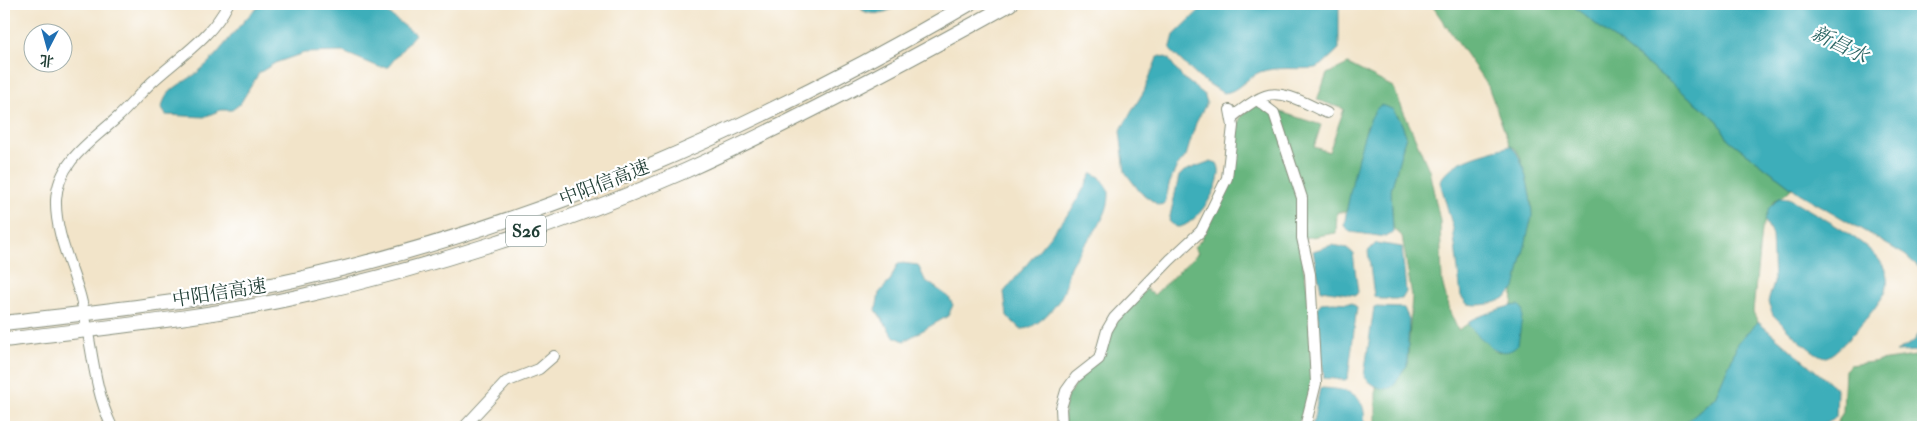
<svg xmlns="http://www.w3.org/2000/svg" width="1927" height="431" font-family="'IM FELL Double Pica','Noto Serif SC',serif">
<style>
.forest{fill:#68b57e;stroke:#447959}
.water{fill:#3eaeba;stroke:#2e7677}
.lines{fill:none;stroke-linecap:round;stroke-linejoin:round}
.minor-casing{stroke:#88907e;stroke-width:12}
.highway-casing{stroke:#88907e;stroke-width:16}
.minor{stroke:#fff;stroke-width:10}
.highway{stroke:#fff;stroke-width:14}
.labels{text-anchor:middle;stroke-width:4.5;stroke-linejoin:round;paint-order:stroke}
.shield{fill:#fff;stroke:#627771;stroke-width:1}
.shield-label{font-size:18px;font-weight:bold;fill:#1f3d34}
.street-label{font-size:19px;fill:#1f3d34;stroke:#fff}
.water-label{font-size:20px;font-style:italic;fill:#2a6563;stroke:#fff}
</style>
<rect width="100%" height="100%" fill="#fff"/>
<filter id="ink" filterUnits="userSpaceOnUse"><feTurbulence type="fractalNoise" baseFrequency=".02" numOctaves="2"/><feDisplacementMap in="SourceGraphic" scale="10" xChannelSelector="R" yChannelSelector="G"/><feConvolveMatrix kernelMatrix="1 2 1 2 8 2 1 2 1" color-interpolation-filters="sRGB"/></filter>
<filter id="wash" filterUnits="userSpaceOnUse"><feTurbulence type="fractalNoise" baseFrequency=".0096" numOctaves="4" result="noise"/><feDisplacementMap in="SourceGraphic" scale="20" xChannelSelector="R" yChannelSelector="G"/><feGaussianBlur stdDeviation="1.12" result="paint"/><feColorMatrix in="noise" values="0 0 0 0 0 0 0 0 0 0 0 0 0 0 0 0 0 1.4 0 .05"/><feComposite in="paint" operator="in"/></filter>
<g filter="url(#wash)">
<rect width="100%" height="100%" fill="#f2e4c9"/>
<path class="forest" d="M1431,4H1570L1708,112L1718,121L1728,139L1792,188L1782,197L1775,200C1767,210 1767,220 1761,230L1753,312L1758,322L1737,343L1734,356L1715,397L1687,421L1673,427H1376V386C1397,392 1394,378 1407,366L1412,296L1402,236L1393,228L1391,190L1406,135L1398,116L1367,125L1346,212H1337L1336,233L1298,239L1309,296L1312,383L1302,427H1065L1064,413L1067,396L1107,340L1118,319L1146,289L1154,295L1198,253L1194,247L1201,240L1230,182L1240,117L1256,104L1321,125L1314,147L1329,152L1344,109L1317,100L1327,74L1348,64L1393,87L1429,170L1440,221L1442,281L1449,310L1458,330L1468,324L1494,350L1500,352L1519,306H1512L1513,292L1532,206L1520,156L1515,148L1510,146L1488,86Z
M1923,355V427H1835L1843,412L1845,370L1850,365Z"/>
<path class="water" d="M262,4H376L415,34L388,67H379L343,52L304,53L275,63L259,73L240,104L232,110H221L204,117L166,115L162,109C164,88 184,84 198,72C223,52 237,23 262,4Z
M861,4H901C890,11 875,18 862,10Z
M1206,4H1339V49L1322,65L1315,68C1298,70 1276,66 1260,72C1247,77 1237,93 1223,93L1198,77L1170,50L1174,35Z
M1570,4H1923V271L1905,255L1799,193L1728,139L1718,121L1708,112Z
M1161,56L1168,58L1182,77L1204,94L1207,102L1196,123L1186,156L1176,168L1169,185L1165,204L1158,205L1140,192L1125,172L1120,131L1144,91L1157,58Z
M1381,105L1392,109L1400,120L1406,135L1391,190L1393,232L1386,237L1350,232L1344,226C1348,204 1363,114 1381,105Z
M1510,146C1524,153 1532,200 1532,216L1515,288C1506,303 1483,307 1467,304L1461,296L1453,228L1440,182C1450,159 1487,153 1510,146Z
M1211,161L1217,163C1228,179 1196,227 1178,227C1174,227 1172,224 1169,221L1179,176L1184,171Z
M1092,173L1100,177L1109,191C1111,219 1085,241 1071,265C1067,273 1067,283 1064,291C1059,305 1035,331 1020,329L1007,316L1004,292L1073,208Z
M1779,198H1789C1813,213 1869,241 1882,264C1887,272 1889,281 1886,290C1883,301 1837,356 1826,357C1814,357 1783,325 1773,315L1768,302L1774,282L1772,236L1765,220L1769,208Z
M1376,243L1402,247L1406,292L1402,299H1380L1374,296L1368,251Z
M1332,245L1347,248L1353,253L1358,292L1356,295L1321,290L1313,251Z
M901,263L918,265L925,280L949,297L953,305L948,316L904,341L893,336L876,310L879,293L890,281L897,265Z
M1333,302L1351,303L1357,307L1348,378L1345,380L1324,378L1317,308L1321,303Z
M1519,305L1523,310L1518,345C1501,364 1481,338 1469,326V321C1483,315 1503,306 1519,305Z
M1374,307L1404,308L1409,319L1407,366C1400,372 1399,381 1393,386C1384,394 1369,383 1364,376Z
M1758,322L1837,389L1836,417L1819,427H1673L1687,421L1715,397L1733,356L1737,343Z
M1923,328V351L1896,352L1914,341Z
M1320,388C1349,389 1368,393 1364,427H1312Z"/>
</g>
<g filter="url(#ink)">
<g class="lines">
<defs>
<path id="minor" d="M1257,100L1274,113L1302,198V238L1310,274L1316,383L1305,427
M1232,117C1242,110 1253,100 1265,96C1284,89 1310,106 1327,113
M112,427C92,385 92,339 80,295C71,264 55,233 56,200C58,161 92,141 118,117C130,106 140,93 152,82C178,58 212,37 228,4
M464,427L506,382L539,369L554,356
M1062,427L1061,408L1066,391L1076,377L1099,359L1107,330L1114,318L1170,260L1201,231L1227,178L1233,126L1230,110"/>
<path id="highway" d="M4,323C103,311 202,301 299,279C539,225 758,127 969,4
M4,340C103,328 204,318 302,296C428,268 567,223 685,171C796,121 904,63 1010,4"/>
</defs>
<use href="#minor" class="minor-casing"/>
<use href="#highway" class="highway-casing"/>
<use href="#minor" class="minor"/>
<use href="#highway" class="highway"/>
</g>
</g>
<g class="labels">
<rect class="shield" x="506" y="215.5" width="40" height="31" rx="4"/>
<g class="shield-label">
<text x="526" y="237">S26</text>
</g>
<g class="street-label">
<text transform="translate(604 182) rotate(-21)" y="7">中阳信高速</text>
<text transform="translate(219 292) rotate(-9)" y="7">中阳信高速</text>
</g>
<g class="water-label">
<text transform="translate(1840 44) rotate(26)" y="7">新昌水</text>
</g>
</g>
<rect width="1927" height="431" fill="none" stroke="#fff" stroke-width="20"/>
<g transform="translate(48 48) rotate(186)"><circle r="24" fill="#ffffff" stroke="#a5b1ae"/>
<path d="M0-4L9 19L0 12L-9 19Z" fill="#1f6fb2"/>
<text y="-8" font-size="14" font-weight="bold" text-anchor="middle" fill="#1f3d34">北</text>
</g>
</svg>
